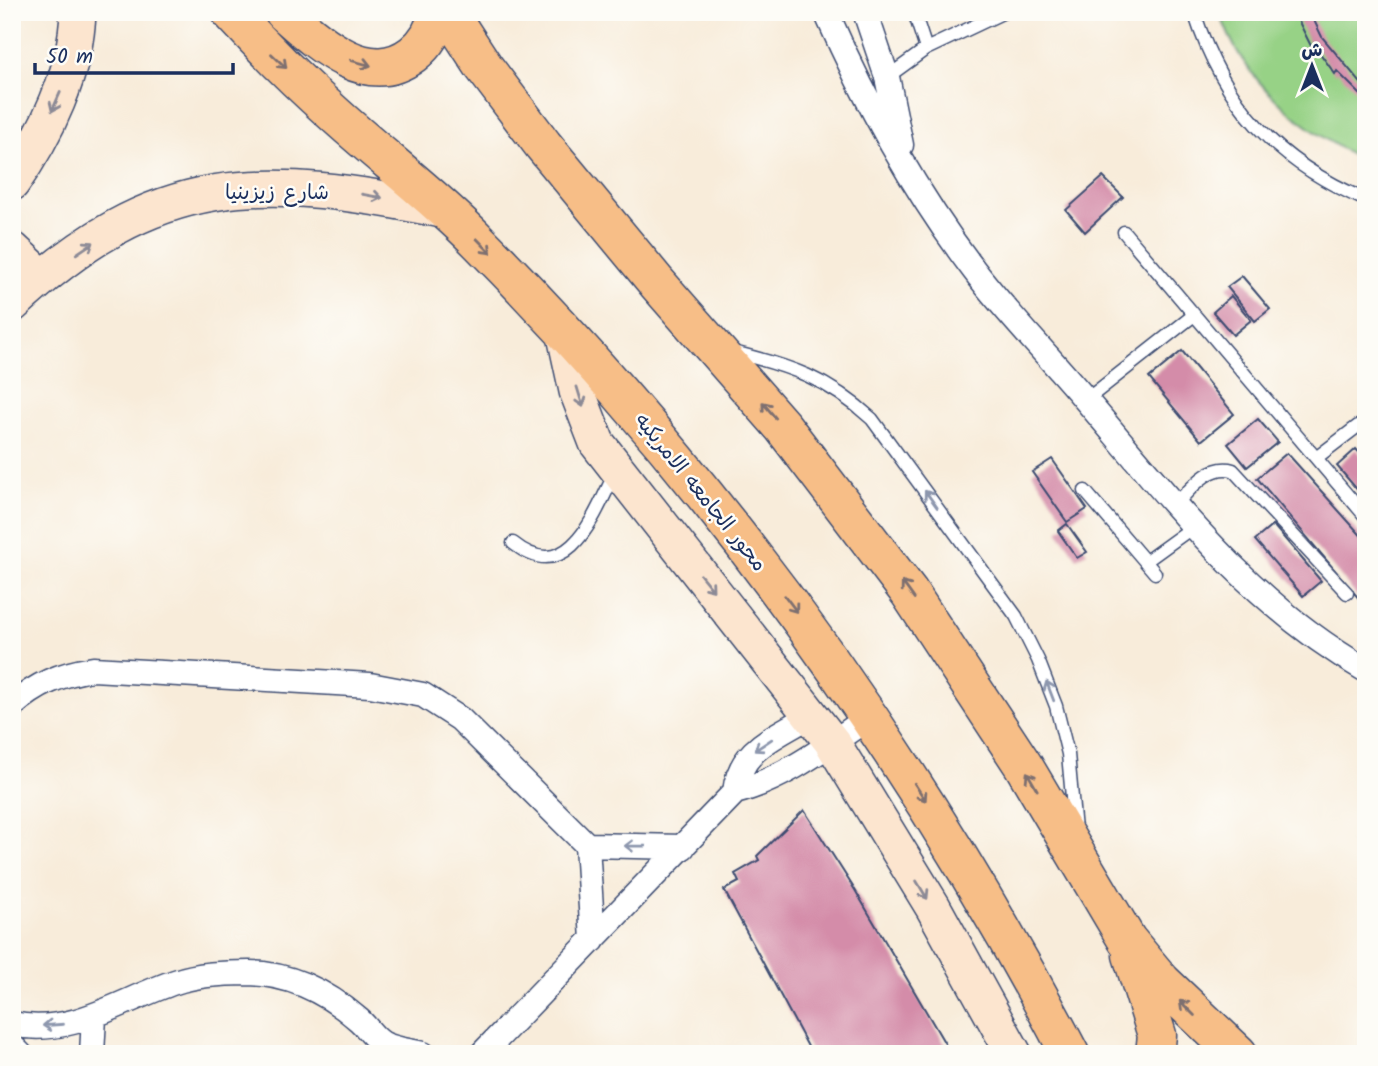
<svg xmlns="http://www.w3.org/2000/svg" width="1378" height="1066" font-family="Kalam,'Playpen Sans Arabic',sans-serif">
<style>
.green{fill:#97d286;stroke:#598072;stroke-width:2}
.building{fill:#d48ca9}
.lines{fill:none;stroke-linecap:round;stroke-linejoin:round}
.lane-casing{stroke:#3c4b71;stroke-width:15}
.street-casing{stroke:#3c4b71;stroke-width:27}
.secondary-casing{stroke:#3c4b71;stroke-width:38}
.primary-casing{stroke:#3c4b71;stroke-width:41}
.lane{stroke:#fff;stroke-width:12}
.street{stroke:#fff;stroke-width:24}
.secondary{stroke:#fce5cf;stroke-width:35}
.primary{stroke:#f7be87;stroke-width:38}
.oneway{stroke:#7e6f70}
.oneway2{stroke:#8c8a96}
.oneway3{stroke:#8d97ae}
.labels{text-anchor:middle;stroke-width:5;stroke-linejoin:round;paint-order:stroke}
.street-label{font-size:21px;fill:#1b2f5e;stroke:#fdfcf7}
</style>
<rect width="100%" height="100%" fill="#fdfcf7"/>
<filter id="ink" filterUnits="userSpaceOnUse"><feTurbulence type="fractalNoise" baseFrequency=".0143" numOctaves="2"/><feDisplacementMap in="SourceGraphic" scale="14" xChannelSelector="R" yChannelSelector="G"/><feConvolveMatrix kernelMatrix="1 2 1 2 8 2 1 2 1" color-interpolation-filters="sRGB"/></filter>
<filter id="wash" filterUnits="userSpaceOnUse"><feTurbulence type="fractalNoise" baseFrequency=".00686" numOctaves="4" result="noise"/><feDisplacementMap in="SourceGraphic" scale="28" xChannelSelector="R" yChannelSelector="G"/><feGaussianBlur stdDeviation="1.57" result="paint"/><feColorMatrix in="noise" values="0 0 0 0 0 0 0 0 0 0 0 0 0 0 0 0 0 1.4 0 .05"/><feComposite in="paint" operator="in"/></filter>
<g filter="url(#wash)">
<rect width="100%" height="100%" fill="#f8ecda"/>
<path class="green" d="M1220,12H1366V162C1303,130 1241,81 1220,12Z"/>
<g id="blocks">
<path class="building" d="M1294,12H1310L1322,37L1366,89V100L1337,71L1335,74L1314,45L1311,46Z
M1103,177L1123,197L1085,232L1066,210Z
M1242,276L1270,309L1255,321L1227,287Z
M1231,296L1251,320L1233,335L1213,312Z
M1182,351L1234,414L1201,441L1149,378Z
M1258,419L1278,442L1247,467L1228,444Z
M1356,449L1366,460V500L1337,466Z
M1287,453L1366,541V607L1257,478Z
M1052,459L1087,509L1067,522L1032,472Z
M1067,524L1087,552L1077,558L1058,531Z
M1273,525L1321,581L1303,596L1255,540Z
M804,810L855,890L951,1054H812L724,890L739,882L735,874L759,860L757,856Z"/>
</g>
</g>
<g filter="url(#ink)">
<use href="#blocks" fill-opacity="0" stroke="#3c4b71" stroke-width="2"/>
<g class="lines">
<defs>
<path id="lane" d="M914,12L926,49
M1194,12C1224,105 1276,162 1366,200
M886,78L926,49L1004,12
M1124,232L1366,517
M733,352C790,366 827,378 872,419L1016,616L1038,660L1056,706L1068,754L1075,830
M1086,400L1194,315
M1316,458L1358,426L1366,423
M1085,491L1155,573
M1174,506C1190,490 1209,463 1233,470L1347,593
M513,543C569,588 595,513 615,473
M1146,561L1193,527"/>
<path id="street" d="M826,12C866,103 914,191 974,270C1008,315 1048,355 1085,399C1171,500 1249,603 1366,670
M865,12L887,77L901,145
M12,706C37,684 60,674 93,669L370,685L423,695L460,719L587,845L593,940
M735,792C740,746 778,737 812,714
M587,845L683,847
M12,1024C72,1037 121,1000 175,982C198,974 224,973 249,973C292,974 327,992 359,1020C367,1027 373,1037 382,1043C392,1049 411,1051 423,1054
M12,1046L20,1054
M92,1054L94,1017
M482,1054L735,792C785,779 828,745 871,716"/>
<path id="secondary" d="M12,183C46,135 76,72 78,12
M12,249L42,277
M12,305C157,169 262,173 447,211
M564,331L577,391L597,443L832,742L933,907L1014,1054"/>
<path id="primary" d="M231,12C263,47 297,81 332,112C380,156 433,195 479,242C717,482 913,755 1070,1054
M284,12C318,42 367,89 413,54C427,43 435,29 438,12
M448,12L484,67L543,145L657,283L783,427L909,592L1023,765L1127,940L1162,982L1238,1054
M1132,955L1157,1035L1155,1054"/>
</defs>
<use href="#lane" class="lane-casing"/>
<use href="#street" class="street-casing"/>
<use href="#secondary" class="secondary-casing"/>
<use href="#primary" class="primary-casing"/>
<use href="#lane" class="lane"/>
<use href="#street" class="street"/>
<use href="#secondary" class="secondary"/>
<use href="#primary" class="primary"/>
</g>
<defs><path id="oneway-shaft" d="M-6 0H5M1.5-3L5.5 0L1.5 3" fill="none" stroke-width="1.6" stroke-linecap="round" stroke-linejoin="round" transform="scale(1.75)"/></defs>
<g class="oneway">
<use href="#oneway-shaft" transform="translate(279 61) rotate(44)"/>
<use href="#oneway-shaft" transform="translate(361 63) rotate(15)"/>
<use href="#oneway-shaft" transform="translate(484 246) rotate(46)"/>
<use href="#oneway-shaft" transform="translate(769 410) rotate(-130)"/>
<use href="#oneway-shaft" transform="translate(908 590) rotate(-126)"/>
<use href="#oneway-shaft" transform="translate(791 604) rotate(53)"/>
<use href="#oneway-shaft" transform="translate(1032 781) rotate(-120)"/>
<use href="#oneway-shaft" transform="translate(920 792) rotate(57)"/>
<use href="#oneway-shaft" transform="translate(1187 1008) rotate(-135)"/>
</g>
<g class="oneway2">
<use href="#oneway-shaft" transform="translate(56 102) rotate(114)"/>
<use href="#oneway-shaft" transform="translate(372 196) rotate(10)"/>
<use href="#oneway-shaft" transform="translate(85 248) rotate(-34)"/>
<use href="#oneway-shaft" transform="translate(580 397) rotate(73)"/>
<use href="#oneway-shaft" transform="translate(707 583) rotate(51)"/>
<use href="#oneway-shaft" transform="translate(922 890) rotate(59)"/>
</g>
<g class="oneway3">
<use href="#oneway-shaft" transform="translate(931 499) rotate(-126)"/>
<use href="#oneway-shaft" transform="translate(1050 691) rotate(-111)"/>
<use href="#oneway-shaft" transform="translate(763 745) rotate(146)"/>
<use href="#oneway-shaft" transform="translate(635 846) rotate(-179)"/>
<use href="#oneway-shaft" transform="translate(53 1025) rotate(176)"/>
</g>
</g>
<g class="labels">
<g class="street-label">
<text x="277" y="199">شارع زيزينيا</text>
<text transform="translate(701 492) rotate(51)" y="7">محور الجامعه الامريكيه</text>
</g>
</g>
<rect width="1378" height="1066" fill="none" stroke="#fdfcf7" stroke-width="42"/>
<g transform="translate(1312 66)" stroke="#fdfcf7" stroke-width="5" paint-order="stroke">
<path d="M0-5L12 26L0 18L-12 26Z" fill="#1b2f5e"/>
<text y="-10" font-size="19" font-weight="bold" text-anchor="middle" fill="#1b2f5e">ش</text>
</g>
<path d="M35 63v10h198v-10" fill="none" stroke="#1b2f5e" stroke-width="3.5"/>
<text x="46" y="63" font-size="21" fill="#1b2f5e" stroke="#fdfcf7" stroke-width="5" paint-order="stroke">50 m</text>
</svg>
